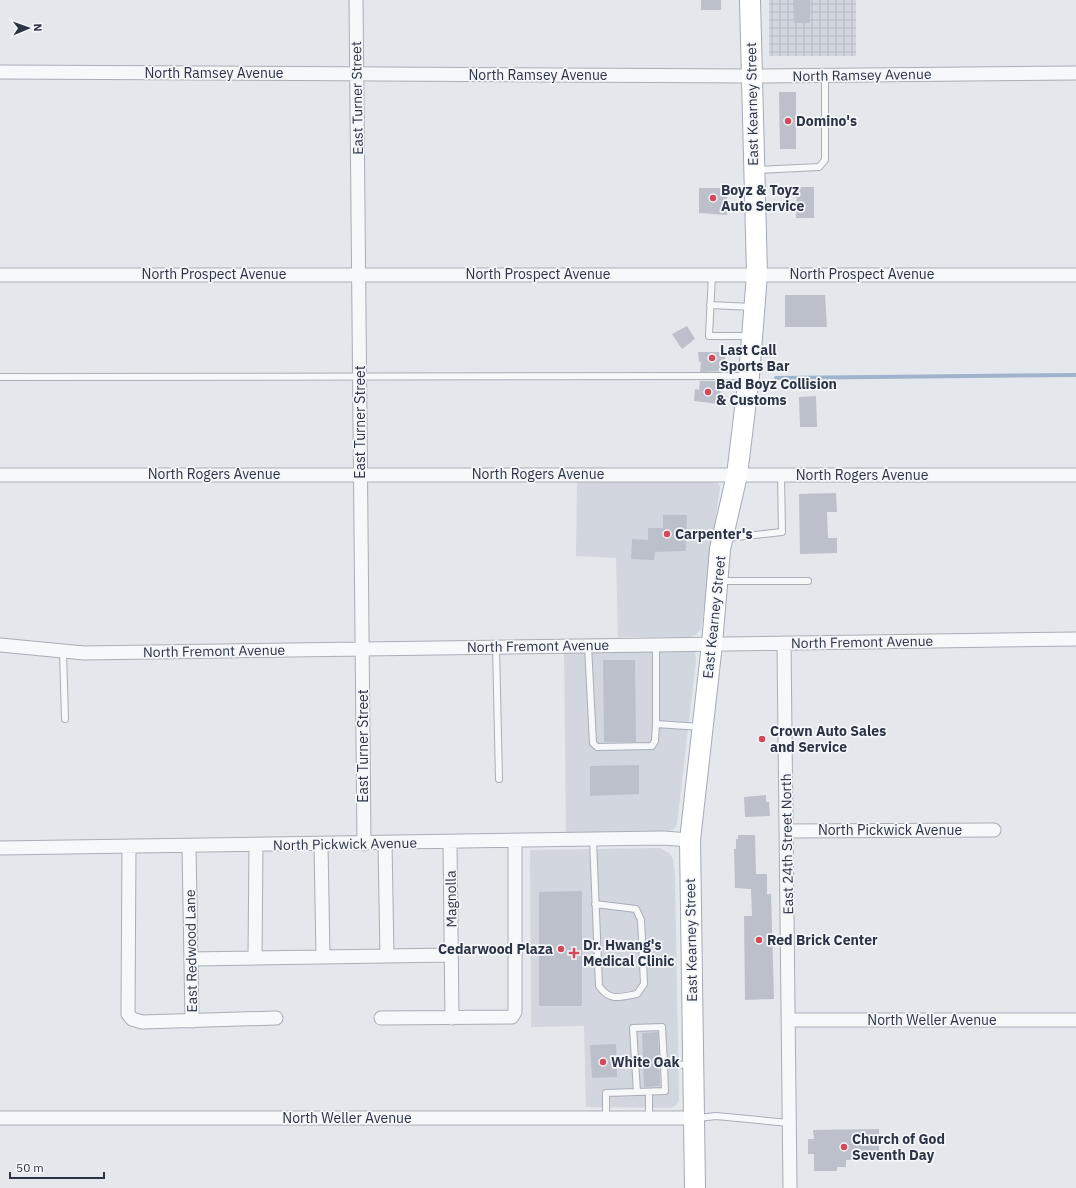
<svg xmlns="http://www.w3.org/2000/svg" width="1076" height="1188" font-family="'IBM Plex Sans',sans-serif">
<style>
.built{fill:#d2d6de}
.industrial{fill:url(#industrial-grid)}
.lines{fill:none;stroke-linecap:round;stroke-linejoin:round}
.stream{stroke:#9fb4cc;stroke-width:4}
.building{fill:#bbc0ca}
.service-casing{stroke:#a9aeb7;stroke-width:8}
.minor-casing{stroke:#a9aeb7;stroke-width:15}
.primary-casing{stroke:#a3abb8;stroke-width:22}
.service{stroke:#f7f8fa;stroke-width:6}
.minor{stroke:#f7f8fa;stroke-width:13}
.primary{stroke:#fff;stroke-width:20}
.poi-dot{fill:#d1495b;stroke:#f4f6f9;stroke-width:1.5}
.labels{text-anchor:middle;stroke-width:3.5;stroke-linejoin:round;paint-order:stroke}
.street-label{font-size:14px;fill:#2b3445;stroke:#f4f6f9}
.poi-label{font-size:14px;font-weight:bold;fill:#2b3445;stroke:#f4f6f9;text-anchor:start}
</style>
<defs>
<pattern id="industrial-grid" width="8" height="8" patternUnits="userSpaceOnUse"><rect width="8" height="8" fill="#d2d6de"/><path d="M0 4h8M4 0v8" fill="none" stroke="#b4b8c0"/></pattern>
</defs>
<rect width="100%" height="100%" fill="#e4e7ec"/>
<path class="built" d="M713,481L718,483L720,487L701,629L696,635L689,637H618L616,558L576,556L577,482Z
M564,650H695L696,661L677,824L673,830L659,834L566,833Z
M660,848L669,853L673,859L675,874L679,1101L676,1105L671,1108L586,1107L584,1026L531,1027L530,850Z"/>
<path class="industrial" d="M769,0H856V56H769Z"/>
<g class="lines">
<path class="stream" d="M776,378L1076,375"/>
</g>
<path class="building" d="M701,0H721V10H701Z
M793,0H810V23H794Z
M779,92H796V149H780Z
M797,187H814V218H796Z
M699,188H727V215L699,213Z
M785,295H825L827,327H785Z
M687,326L695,339L682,349L672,334Z
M698,352H725V371L700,372L701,362H699Z
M700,381H722L719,404L694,401L695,389L699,390Z
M816,396L817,427H800L799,397Z
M836,493L837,512H827L828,538H837V553L800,554L799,494Z
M663,515H687L686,551L655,552L654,560L631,559L632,539L648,540V528H663Z
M603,660H635L636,742H604Z
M639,765V794L590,796V766Z
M766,795V802H769L770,816L745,817L744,797Z
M738,835H755L756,874H767V894H771L774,999L745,1000L744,916H752L751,889L735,888L734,849H736V839H738Z
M582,891V1006H539V892Z
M658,1032L660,1086L644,1087L642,1033Z
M616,1044L617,1077L592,1078L590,1045Z
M879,1129V1160H846V1167H837V1171H814V1154H808V1139H814L813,1130Z"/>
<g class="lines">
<defs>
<path id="service" d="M757,170L819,167L825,160V75
M712,274L709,336H749
M710,305L753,307
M0,377L746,376
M726,538L782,532L781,475
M719,581H808
M656,645V724
M588,646L593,743L597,747L652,746L655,741L656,724L701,727
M496,647L499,779
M63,651L65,719
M593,840L599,986C610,1002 620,997 637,994L644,984L641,920L636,909L595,904
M664,1064L665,1091L637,1092L633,1028L662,1027L664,1064L692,1065
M649,1092V1118
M606,1118V1093L637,1092
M698,1118L716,1116L789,1123"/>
<path id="minor" d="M356,0L364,844
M0,72L751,76L1076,73
M0,275H1076
M0,475H1076
M784,643L790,1188
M0,645L84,653L1076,639
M787,831L994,830
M450,842L452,1018
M385,843L387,956
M321,844L323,957
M129,846L128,1014L132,1019L142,1022L276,1018
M189,846L192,1021
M0,848L663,838L690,840
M255,958L256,845
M191,959L451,955
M381,1018L512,1017L515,1012V841
M789,1020H1076
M0,1118H694"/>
<path id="primary" d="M695,1188L690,840L712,644L720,549L737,475L749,376L757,274L750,0"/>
</defs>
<use href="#service" class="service-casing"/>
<use href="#minor" class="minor-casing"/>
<use href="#primary" class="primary-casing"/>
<use href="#service" class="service"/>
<use href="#minor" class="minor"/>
<use href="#primary" class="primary"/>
</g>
<g class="poi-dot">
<circle cx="788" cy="121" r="4"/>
<circle cx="713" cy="198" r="4"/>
<circle cx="712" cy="358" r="4"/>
<circle cx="708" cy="392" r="4"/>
<circle cx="667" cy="534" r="4"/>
<circle cx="762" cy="739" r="4"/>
<circle cx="759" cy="940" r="4"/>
<circle cx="561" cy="949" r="4"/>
<path d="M572 947h4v4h4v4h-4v4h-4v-4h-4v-4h4z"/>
<circle cx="603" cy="1062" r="4"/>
<circle cx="844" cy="1147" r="4"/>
</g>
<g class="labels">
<g class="street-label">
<text x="214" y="78">North Ramsey Avenue</text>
<text x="538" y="80">North Ramsey Avenue</text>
<text transform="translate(862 75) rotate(-1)" y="5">North Ramsey Avenue</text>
<text transform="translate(357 98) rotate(-91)" y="5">East Turner Street</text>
<text transform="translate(752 104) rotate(-91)" y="5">East Kearney Street</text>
<text x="214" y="279">North Prospect Avenue</text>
<text x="538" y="279">North Prospect Avenue</text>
<text x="862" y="279">North Prospect Avenue</text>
<text transform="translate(360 422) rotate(-90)" y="5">East Turner Street</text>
<text x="214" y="479">North Rogers Avenue</text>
<text x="538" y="479">North Rogers Avenue</text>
<text x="862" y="480">North Rogers Avenue</text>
<text transform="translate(714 617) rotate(-84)" y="5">East Kearney Street</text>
<text transform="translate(862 642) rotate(-1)" y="5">North Fremont Avenue</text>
<text transform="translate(538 646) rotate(-1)" y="5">North Fremont Avenue</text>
<text transform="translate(214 651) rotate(-1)" y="5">North Fremont Avenue</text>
<text transform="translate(363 746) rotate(-90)" y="5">East Turner Street</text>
<text x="890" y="835">North Pickwick Avenue</text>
<text transform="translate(345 844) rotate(-1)" y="5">North Pickwick Avenue</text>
<text transform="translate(787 844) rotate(-91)" y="5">East 24th Street North</text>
<text transform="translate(451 899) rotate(-91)" y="5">Magnolla</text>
<text transform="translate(691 940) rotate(-91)" y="5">East Kearney Street</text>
<text transform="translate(191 951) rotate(-91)" y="5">East Redwood Lane</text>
<text x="932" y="1025">North Weller Avenue</text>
<text x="347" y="1123">North Weller Avenue</text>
</g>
<g class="poi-label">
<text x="796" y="126">Domino's</text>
<text x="721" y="195">Boyz &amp; Toyz<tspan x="721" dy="16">Auto Service</tspan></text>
<text x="720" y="355">Last Call<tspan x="720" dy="16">Sports Bar</tspan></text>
<text x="716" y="389">Bad Boyz Collision<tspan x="716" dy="16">&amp; Customs</tspan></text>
<text x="675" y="539">Carpenter's</text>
<text x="770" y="736">Crown Auto Sales<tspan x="770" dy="16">and Service</tspan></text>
<text x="767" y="945">Red Brick Center</text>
<text x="583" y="950">Dr. Hwang's<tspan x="583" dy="16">Medical Clinic</tspan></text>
<text x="553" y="954" text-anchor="end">Cedarwood Plaza</text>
<text x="611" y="1067">White Oak</text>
<text x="852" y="1144">Church of God<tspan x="852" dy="16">Seventh Day</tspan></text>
</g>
</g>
<g transform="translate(28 28) rotate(88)" stroke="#f4f6f9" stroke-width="3" paint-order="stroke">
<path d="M0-3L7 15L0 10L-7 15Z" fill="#2b3445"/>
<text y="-6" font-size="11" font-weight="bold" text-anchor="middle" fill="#2b3445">N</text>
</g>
<path d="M10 1172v6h94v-6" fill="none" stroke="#2b3445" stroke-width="2"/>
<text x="16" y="1172" font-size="12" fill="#2b3445" stroke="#f4f6f9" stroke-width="3" paint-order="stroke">50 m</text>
</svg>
